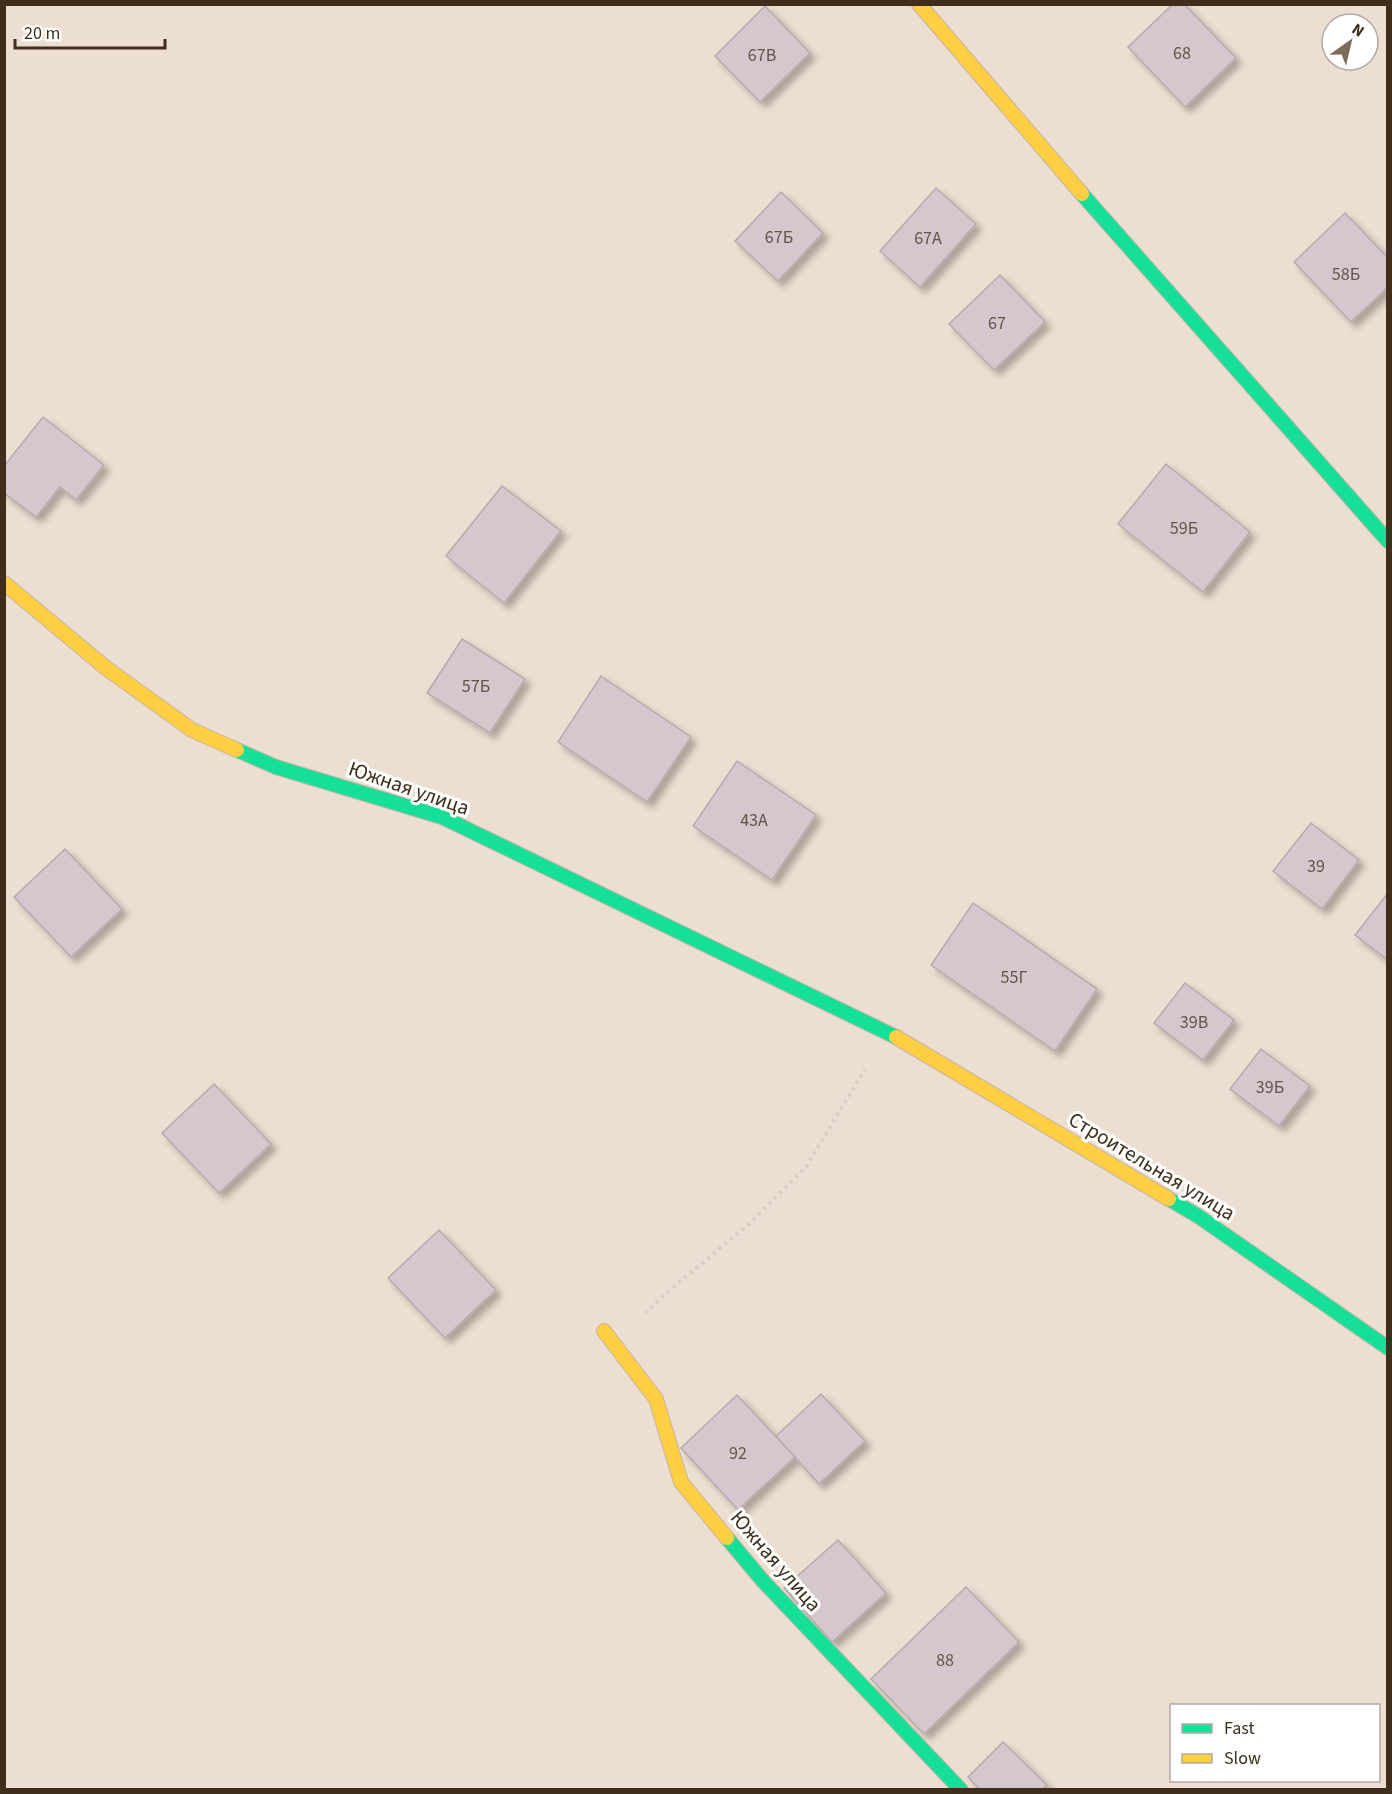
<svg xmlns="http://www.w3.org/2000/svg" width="1392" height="1794" font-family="'Source Sans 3',sans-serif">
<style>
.building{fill:#d4c7ce;stroke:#b6aaad;stroke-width:1.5;filter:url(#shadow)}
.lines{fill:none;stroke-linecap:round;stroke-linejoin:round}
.fast-casing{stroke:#c3b5a6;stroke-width:16}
.slow-casing{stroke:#c3b5a6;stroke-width:16}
.path{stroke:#d4d0cb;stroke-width:4;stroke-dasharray:3 4.5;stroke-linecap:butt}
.fast{stroke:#16e098;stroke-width:14}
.slow{stroke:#ffcf43;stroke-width:14}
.labels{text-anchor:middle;stroke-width:6;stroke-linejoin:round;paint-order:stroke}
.number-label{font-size:18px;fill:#645448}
.street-label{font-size:21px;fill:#3f2e1b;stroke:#fff}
</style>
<defs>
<filter id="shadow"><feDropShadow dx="5.5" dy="5.5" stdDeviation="3" flood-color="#0004"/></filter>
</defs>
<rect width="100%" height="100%" fill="#ecded0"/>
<path class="building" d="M1173,4H1184L1236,58L1185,107L1128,47Z
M765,6L810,53L760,102L715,56Z
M936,188L976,224L920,287L880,251Z
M781,192L823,233L778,281L735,241Z
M1345,213L1388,258V287L1351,322L1294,262Z
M1000,275L1045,322L994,370L949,324Z
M43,417L104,465L76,500L60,487L36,517L4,493V466Z
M1166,464L1250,532L1203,592L1118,524Z
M502,486L561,531L504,603L446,556Z
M462,639L525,679L490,733L427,693Z
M601,676L691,737L647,802L558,742Z
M737,761L816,815L772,880L693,826Z
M1311,823L1359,860L1322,909L1273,871Z
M65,849L122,909L71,957L14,897Z
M1388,893V960L1355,935Z
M973,903L1097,989L1055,1051L931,965Z
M1185,983L1234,1020L1203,1060L1154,1023Z
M1261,1049L1310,1086L1279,1126L1230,1089Z
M214,1084L271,1144L219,1193L162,1133Z
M439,1230L496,1290L445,1338L388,1278Z
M821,1394L865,1441L819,1484L776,1436Z
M737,1395L795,1457L738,1510L681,1448Z
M838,1540L886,1593L832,1642L784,1588Z
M966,1587L1019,1642L924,1734L871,1679Z
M1003,1742L1047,1785L1042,1790H980L968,1777Z"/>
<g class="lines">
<defs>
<path id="fast" d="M1082,194L1388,541
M237,750L276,767L442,817L896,1037
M1169,1199L1198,1216L1388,1348
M727,1538L763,1581L961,1790"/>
<path id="slow" d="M919,4L1082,194
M4,583L106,668L192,730L237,750
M896,1037L1169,1199
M604,1331L656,1399L681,1482L727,1538"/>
</defs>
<use href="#fast" class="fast-casing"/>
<use href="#slow" class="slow-casing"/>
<path class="path" d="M645,1313L663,1296L749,1224L806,1167L865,1069"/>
<use href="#fast" class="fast"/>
<use href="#slow" class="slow"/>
</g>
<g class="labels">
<g class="number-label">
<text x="1182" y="59">68</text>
<text x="762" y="61">67В</text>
<text x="779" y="243">67Б</text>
<text x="928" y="244">67А</text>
<text x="1346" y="280">58Б</text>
<text x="997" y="329">67</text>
<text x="1184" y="534">59Б</text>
<text x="476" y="692">57Б</text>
<text x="754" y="826">43А</text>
<text x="1316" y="872">39</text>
<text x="1014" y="983">55Г</text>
<text x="1194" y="1028">39В</text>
<text x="1270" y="1093">39Б</text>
<text x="738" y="1459">92</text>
<text x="945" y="1666">88</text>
</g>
<g class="street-label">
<text transform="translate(409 788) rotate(19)" y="7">Южная улица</text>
<text transform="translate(1152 1166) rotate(31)" y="7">Строительная улица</text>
<text transform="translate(776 1561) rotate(49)" y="7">Южная улица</text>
</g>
</g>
<rect width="1392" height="1794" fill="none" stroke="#3f2e1b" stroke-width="12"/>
<rect x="1170" y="1704" width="210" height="78" fill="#ffffff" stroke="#b2aba4" stroke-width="1.5"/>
<rect x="1182" y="1724" width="30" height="9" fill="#16e098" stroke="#b2aba4" stroke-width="1.5"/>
<text x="1224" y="1734" font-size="18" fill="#3f2e1b">Fast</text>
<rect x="1182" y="1754" width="30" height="9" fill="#ffcf43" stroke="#b2aba4" stroke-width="1.5"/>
<text x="1224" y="1764" font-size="18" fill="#3f2e1b">Slow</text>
<g transform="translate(1350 42) rotate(34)"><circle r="28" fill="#ffffff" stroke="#b2aba4" stroke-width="1.5"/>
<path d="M0-4.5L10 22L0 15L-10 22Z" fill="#7c6c5a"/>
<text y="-9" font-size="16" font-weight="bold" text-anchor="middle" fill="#3f2e1b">N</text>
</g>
<path d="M15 39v9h150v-9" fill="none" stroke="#3f2e1b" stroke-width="3"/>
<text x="24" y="39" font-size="18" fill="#3f2e1b" stroke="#ffffff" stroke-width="4.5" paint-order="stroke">20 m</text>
</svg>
